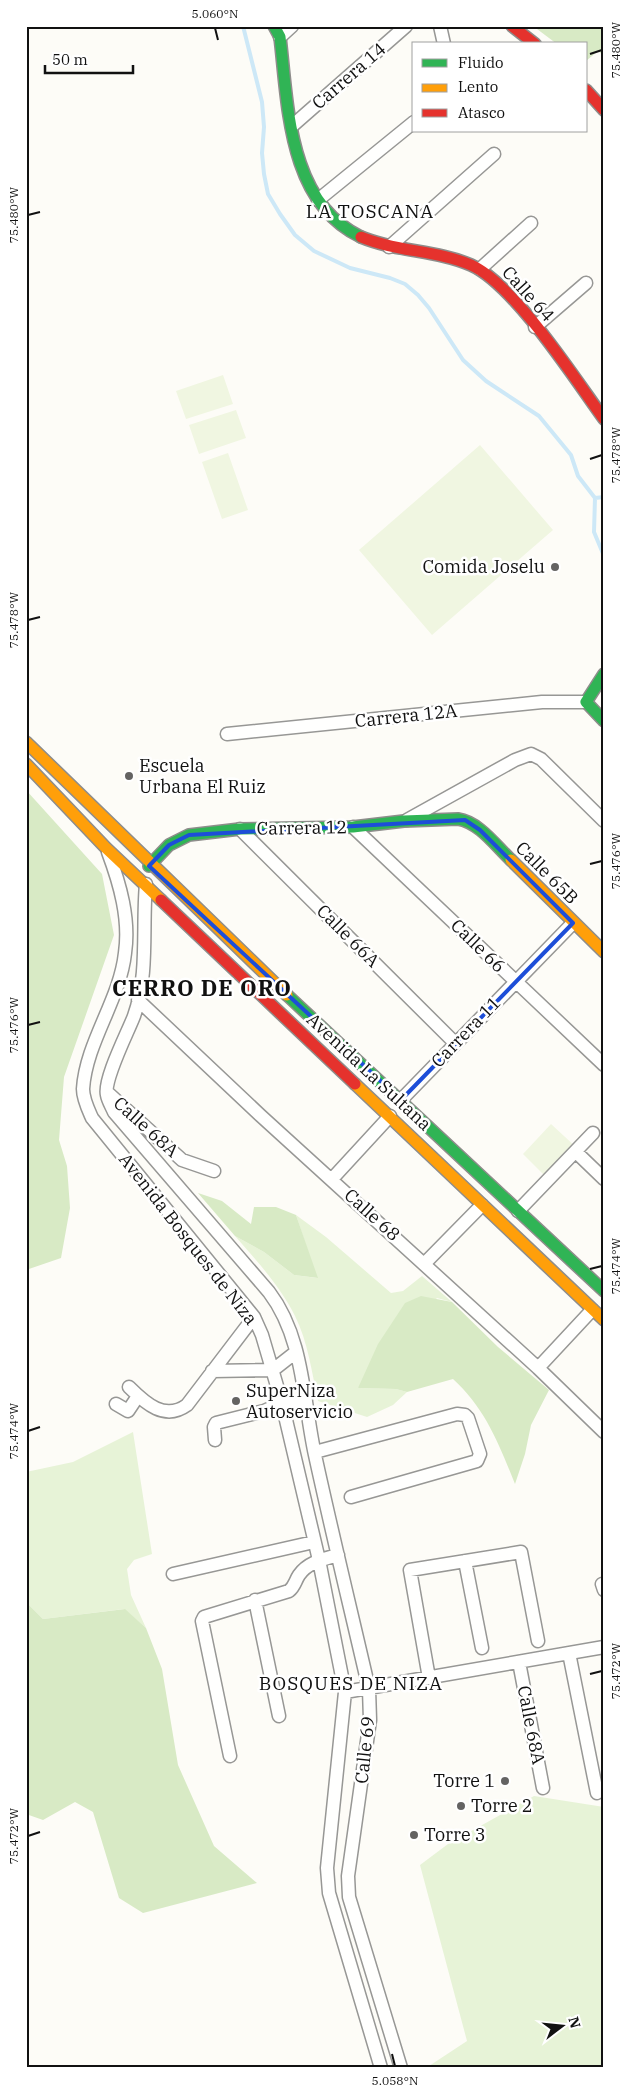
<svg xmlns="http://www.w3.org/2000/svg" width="630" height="2094" font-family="'IBM Plex Serif',serif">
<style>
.green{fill:#e7f3d7}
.forest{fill:#d8eac5}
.pitch{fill:#f0f6e1}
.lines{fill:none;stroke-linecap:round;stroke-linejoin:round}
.stream{stroke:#cde8f7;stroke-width:4}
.street-casing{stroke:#979795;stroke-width:15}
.fast-casing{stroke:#8e8d8b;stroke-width:14}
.slow-casing{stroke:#8e8d8b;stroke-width:14}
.jam-casing{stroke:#8e8d8b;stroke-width:14}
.street{stroke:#fffffe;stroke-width:12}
.fast{stroke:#30b455;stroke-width:11}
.slow{stroke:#ff9f0a;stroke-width:11}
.jam{stroke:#e5322d;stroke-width:11}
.marked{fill:none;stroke:#1d4ed8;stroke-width:4;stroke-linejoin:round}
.ticks{fill:none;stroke:#111;stroke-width:2}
.poi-dot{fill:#646362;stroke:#fff;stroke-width:2}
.labels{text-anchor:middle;stroke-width:5;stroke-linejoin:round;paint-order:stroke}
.street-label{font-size:18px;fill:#111;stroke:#fff}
.poi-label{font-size:18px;fill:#111;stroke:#fff;text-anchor:start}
.neighbourhood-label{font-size:19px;letter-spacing:1px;fill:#111;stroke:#fff}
.district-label{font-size:22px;font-weight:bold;letter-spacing:1px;fill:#111;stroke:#fff}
.neatline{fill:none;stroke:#111;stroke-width:2}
.ticks-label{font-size:12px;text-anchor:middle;fill:#111}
</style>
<rect width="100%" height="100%" fill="#fdfcf7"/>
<path class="green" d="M296,1215L326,1237L391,1293L403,1291L422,1276L452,1302L437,1298L358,1388L396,1389L407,1392L393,1405L367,1417L318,1401C312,1373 308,1342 295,1316C280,1286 257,1261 235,1236L264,1252L294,1275L317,1278Z
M133,1432L152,1554L134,1560L127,1569L131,1595L146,1628L124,1609L43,1619L26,1602V1472L73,1462Z
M534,1796L604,1807V2068H426L467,2041L420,1865L448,1844Z"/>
<path class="forest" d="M533,26H604V56L598,51L586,61V44H557Z
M26,790L102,874L114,935L64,1077L59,1140L67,1166L70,1208L61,1258L26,1270Z
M198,1193L222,1201L251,1224L254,1207H276L296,1215L318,1278L294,1275L264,1252L235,1236Z
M421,1296L452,1302L498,1347L549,1390L531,1425L525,1454L515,1484C499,1444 485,1408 453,1379L407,1392L396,1389L358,1388L378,1344L405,1303Z
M26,1602L43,1619L125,1609L146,1628L162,1669L178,1765L214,1846L257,1883L143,1913L119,1898L93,1812L75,1802L43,1820L26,1814Z"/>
<path class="pitch" d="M223,375L233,404L186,419L176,391Z
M236,410L246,438L199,454L189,425Z
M480,445L553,530L432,635L359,550Z
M228,453L248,510L222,519L202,462Z
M551,1124L577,1148L548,1179L523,1154Z"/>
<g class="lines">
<path class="stream" d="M243,26L262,102L264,127L262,153L264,174L268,194L280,214L295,235L314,251L350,268L390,278L405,284L418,295L429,308L463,360L486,381L539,416L571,455L578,476L595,498L594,532L604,556
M595,498L604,497"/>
<defs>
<path id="street" d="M440,26L444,44
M280,37L292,26
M292,126L406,26
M318,200L414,122
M389,247L494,154
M480,269L531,223
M535,327L586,283
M227,734L542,702H586
M407,820L515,760L531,754L541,759L604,821
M353,827L604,1065
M240,829L455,1043
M108,852C120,884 130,919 125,953C120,1000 86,1042 83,1089C83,1099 88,1109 92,1118L254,1317L262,1335L282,1403L319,1560L345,1692L327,1868L329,1893L381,2068
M146,884C142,927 149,974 134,1016C128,1032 103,1080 107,1095C108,1101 112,1107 114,1112L269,1292C304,1338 303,1400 315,1455C332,1533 351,1611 369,1689L370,1720L348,1876L349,1897L401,2068
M138,1000L261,1116L538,1368L604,1432
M108,1093L182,1160L214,1171
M401,1100L573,923
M576,1152L604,1179
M332,1179L390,1116
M518,1211L593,1133
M425,1263L482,1205
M538,1368L592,1310
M212,1371L273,1370L296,1352
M129,1387C146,1404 165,1421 187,1405L254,1317
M116,1404L128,1411L138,1396
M215,1440L214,1427L216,1423L264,1411L282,1403L306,1401
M315,1452L457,1414L465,1415L468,1418L480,1454L477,1461L351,1497
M465,1561L482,1648
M173,1574L314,1542
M602,1584L604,1590
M255,1600L279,1716
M569,1653L597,1793
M519,1662L543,1788
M429,1678L410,1570L521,1552L538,1641
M345,1692L604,1647
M230,1756L202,1621L204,1617L289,1591C295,1586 295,1581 299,1575C308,1562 324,1559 338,1555"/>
<path id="fast" d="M274,26L280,37C288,105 288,203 361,237
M604,674L586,702L604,721
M149,866L169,845L189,835L240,829L353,827L404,821L458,819C479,822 496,846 511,860
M287,995L604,1291"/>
<path id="slow" d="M26,742L287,995
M26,764L106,848L161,900
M511,860L604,952
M355,1084L604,1320"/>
<path id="jam" d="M512,26L535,44
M586,90L604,110
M361,237C397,252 436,250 471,265C514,284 575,379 604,419
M161,900L355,1084"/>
</defs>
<use href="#street" class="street-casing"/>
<use href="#fast" class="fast-casing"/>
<use href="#slow" class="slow-casing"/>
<use href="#jam" class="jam-casing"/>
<use href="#street" class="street"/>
<use href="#fast" class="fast"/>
<use href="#slow" class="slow"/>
<use href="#jam" class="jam"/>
</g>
<path class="marked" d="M465,820L480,830L573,923L401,1100L149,866L169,845L189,835Z"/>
<path class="ticks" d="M215,28L218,40M590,54L602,50M28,215L40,212M590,459L602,455M28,620L40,617M590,864L602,861M28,1025L40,1022M590,1269L602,1266M28,1431L40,1427M590,1674L602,1671M28,1836L40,1832M392,2054L395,2066"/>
<g class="poi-dot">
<circle cx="555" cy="567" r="5"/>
<circle cx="129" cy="776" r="5"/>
<circle cx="236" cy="1401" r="5"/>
<circle cx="505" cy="1781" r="5"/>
<circle cx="461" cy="1806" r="5"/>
<circle cx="414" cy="1835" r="5"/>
</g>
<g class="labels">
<g class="street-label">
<text transform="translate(349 76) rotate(-41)" y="6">Carrera 14</text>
<text transform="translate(528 294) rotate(48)" y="6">Calle 64</text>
<text transform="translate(406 716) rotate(-6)" y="6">Carrera 12A</text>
<text transform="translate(302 828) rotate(-1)" y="6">Carrera 12</text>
<text transform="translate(547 873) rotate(45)" y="6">Calle 65B</text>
<text transform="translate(348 936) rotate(45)" y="6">Calle 66A</text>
<text transform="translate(478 946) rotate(44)" y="6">Calle 66</text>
<text transform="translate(466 1032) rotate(-46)" y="6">Carrera 11</text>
<text transform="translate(369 1072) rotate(43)" y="6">Avenida La Sultana</text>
<text transform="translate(146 1127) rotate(42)" y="6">Calle 68A</text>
<text transform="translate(372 1215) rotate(42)" y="6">Calle 68</text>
<text transform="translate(188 1239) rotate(52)" y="6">Avenida Bosques de Niza</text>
<text transform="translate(531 1725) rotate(79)" y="6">Calle 68A</text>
<text transform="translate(365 1750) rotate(-84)" y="6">Calle 69</text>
</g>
<g class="poi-label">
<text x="545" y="573" text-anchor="end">Comida Joselu</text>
<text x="139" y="772">Escuela<tspan x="139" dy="21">Urbana El Ruiz</tspan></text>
<text x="246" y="1397">SuperNiza<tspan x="246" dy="21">Autoservicio</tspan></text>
<text x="495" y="1787" text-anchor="end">Torre 1</text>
<text x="471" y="1812">Torre 2</text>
<text x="424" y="1841">Torre 3</text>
</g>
<g class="neighbourhood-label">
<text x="370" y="218">LA TOSCANA</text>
<text x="351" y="1690">BOSQUES DE NIZA</text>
</g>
<g class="district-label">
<text x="202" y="996">CERRO DE ORO</text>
</g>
</g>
<rect width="630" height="2094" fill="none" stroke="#ffffff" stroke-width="55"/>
<rect x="412" y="42" width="175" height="90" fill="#ffffff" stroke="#a0a0a0"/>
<rect x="422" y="59" width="25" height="8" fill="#30b455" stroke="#a0a0a0"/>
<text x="458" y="68" font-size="15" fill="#111111">Fluido</text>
<rect x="422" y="84" width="25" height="8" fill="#ff9f0a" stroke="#a0a0a0"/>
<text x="458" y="92" font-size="15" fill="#111111">Lento</text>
<rect x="422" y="109" width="25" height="8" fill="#e5322d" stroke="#a0a0a0"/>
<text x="458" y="118" font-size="15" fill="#111111">Atasco</text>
<g transform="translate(562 2026) rotate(74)" stroke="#ffffff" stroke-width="4" paint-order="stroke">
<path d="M0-4L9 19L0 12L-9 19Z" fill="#111111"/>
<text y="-8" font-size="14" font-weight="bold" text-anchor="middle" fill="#111111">N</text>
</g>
<path d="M45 65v8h88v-8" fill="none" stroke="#111111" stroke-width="2.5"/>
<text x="52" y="65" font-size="15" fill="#111111" stroke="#ffffff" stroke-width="4" paint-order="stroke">50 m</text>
<rect x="28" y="28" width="574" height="2038" class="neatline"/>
<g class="ticks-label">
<text x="215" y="18">5.060°N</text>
<text transform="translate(616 50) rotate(-90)" y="4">75.480°W</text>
<text transform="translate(14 215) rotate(-90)" y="4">75.480°W</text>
<text transform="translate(616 455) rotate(-90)" y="4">75.478°W</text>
<text transform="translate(14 620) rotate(-90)" y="4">75.478°W</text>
<text transform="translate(616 861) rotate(-90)" y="4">75.476°W</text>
<text transform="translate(14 1025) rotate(-90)" y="4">75.476°W</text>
<text transform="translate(616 1266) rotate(-90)" y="4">75.474°W</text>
<text transform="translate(14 1431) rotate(-90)" y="4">75.474°W</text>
<text transform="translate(616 1671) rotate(-90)" y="4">75.472°W</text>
<text transform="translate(14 1836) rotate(-90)" y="4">75.472°W</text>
<text x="395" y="2085">5.058°N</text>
</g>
</svg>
